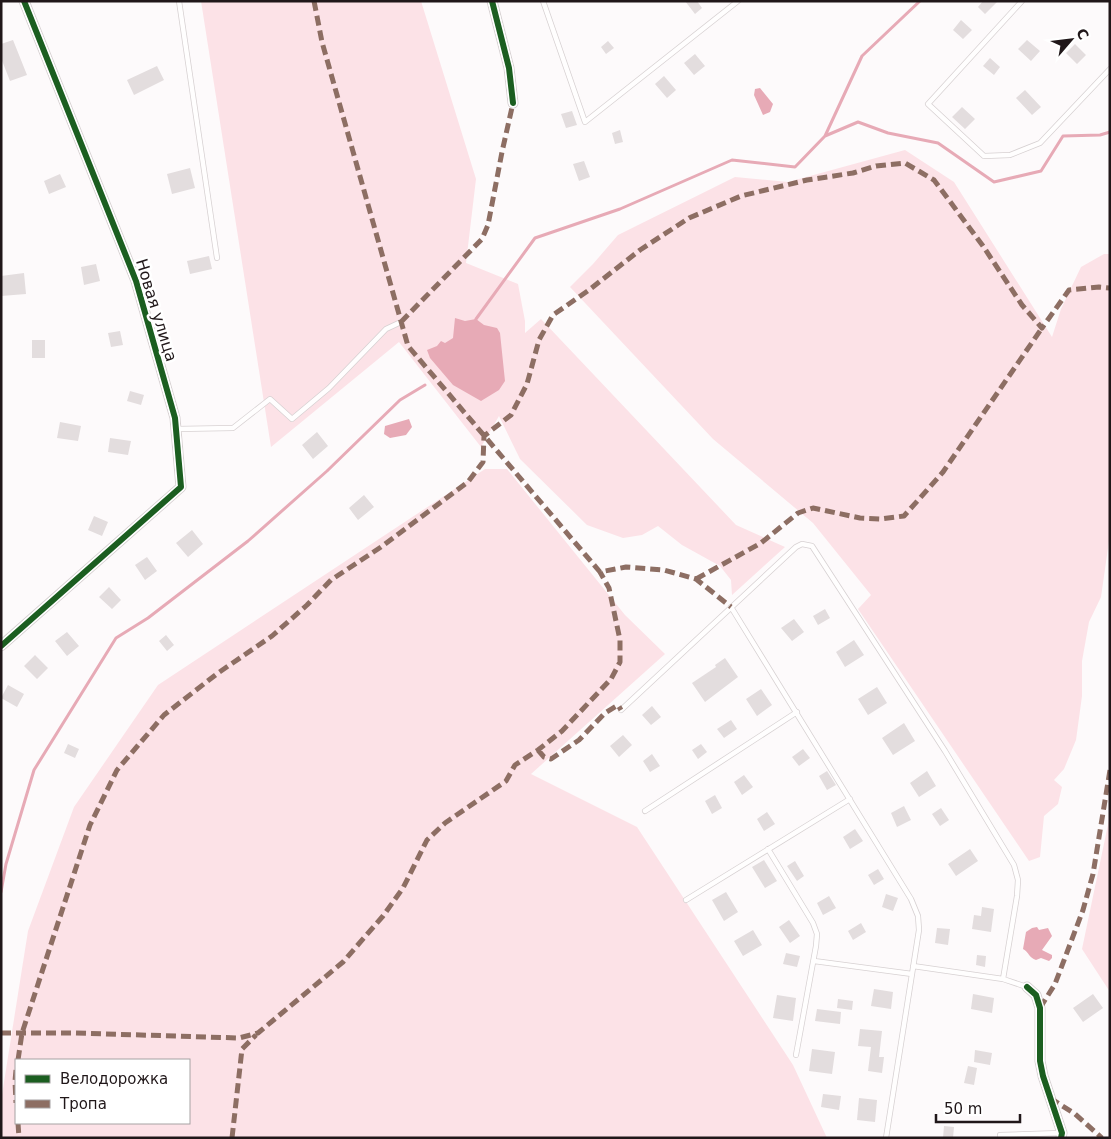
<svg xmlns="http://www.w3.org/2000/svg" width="1111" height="1139" font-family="'DejaVu Sans',sans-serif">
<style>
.green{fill:#fce2e7;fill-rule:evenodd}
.water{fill:#e7aab6}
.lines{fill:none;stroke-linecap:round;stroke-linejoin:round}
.stream{stroke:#e7aab6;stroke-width:3}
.building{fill:#e3ddde}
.service-casing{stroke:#d7d1d2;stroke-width:6}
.minor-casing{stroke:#d7d1d2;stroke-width:11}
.service{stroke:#fffefe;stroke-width:4.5}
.minor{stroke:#fffefe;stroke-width:9}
.quiet{stroke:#8d6e63;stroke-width:5;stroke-dasharray:10 5;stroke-linecap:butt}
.cycleway-casing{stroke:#fff;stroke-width:9}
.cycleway{stroke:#1b5e20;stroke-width:6}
.labels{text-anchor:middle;stroke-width:5;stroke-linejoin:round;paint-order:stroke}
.street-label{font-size:16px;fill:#201719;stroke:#fff}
</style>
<rect width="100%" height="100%" fill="#fdfafb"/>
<path class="green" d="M201,1H421L476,179L466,263L518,284L525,321V333L541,319L736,525L785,547L732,595L731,580L720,566L682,545L658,526L642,535L623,538L587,525L520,459L499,416L481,447L399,342L271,447Z
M905,150L954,182L1052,337L1061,309L1081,267L1104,254H1110V534L1101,597L1089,622L1082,661V696L1076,740L1064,769L1054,780L1062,787L1058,804L1044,816L1040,857L1029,861L858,609L871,595L813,523L713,439L570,287L593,264L618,235L735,177L788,182Z
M485,469H507L625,615L665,654L531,774L637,827L793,1065L827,1138H1V1101L28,931L74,807L158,685ZM16,1060H189V1123H16Z
M1110,815V992L1082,949Z"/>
<path class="water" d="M760,88L773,104L770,112L763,115L754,95L755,89Z
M455,318L465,321L476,319L484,325L497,328L500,333L505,381L499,390L481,401L453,385L430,358L427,350L437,346L441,341L445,343L453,338Z
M409,419L412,427L406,435L390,438L384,434L385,426Z
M1037,927L1039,930L1048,928L1052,936L1042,950L1052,955V958L1049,961L1041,958L1036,960C1029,958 1029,952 1023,949L1026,932L1032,928Z"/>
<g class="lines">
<path class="stream" d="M825,136L858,122L888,133L938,143L994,182L1041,171L1063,136L1100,135L1110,132
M475,322L476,319L535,238L620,209L732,160L795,167L825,136L862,56L920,1
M1,892L6,864L34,770L116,638L148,618L248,541L327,471L400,400L425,385"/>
</g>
<path class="building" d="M685,1H697L702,8L695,14Z
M983,1H998L985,14L978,7Z
M961,20L972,30L963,39L953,30Z
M13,40L27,75L10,81L1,58V44Z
M1027,40L1040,51L1031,61L1018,49Z
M608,41L614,48L606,54L601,47Z
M1075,44L1086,55L1077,64L1066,53Z
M695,54L705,66L694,75L684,63Z
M990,58L1000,67L994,75L983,66Z
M157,66L164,80L134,95L127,80Z
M664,76L676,90L667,98L655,84Z
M1025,90L1041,107L1032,115L1016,98Z
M962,107L975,119L965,129L952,117Z
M572,111L577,125L566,128L561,114Z
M620,130L623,142L615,144L612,133Z
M584,161L590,177L579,181L573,164Z
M190,168L195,188L172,194L167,174Z
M60,174L66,187L49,194L44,181Z
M209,256L212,269L190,274L187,261Z
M96,264L100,281L84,285L81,267Z
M24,273L26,294L1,296V276Z
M120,331L123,345L111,347L108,333Z
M32,340H45V358H32Z
M130,391L144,395L141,405L127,401Z
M60,422L81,426L78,441L57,438Z
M317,432L328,446L313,459L302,445Z
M110,438L131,441L128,455L108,452Z
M364,495L374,507L358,520L349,508Z
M94,516L108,522L102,536L88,530Z
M192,530L203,544L188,557L176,543Z
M147,557L157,571L145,580L135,565Z
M109,587L121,600L112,609L99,597Z
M825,609L830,618L818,625L813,616Z
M794,619L804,632L792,641L781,628Z
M67,632L79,646L67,656L55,641Z
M166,635L174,645L167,651L159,641Z
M854,640L864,655L845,667L836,652Z
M35,655L48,668L37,679L24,666Z
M725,658L738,677L705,702L692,683L716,667L715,665Z
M8,685L24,694L17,707L1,698Z
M877,687L887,703L868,715L858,699Z
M761,689L772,705L757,716L746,699Z
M652,706L661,717L651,725L642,715Z
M731,720L737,729L724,738L717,729Z
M904,723L915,741L893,755L882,738Z
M623,735L632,745L619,757L610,746Z
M68,744L79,749L75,758L64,753Z
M701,744L707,752L698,759L692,750Z
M803,749L810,758L799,766L792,757Z
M652,754L660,766L650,772L643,761Z
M827,771L836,785L827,790L819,776Z
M927,771L936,786L919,797L910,783Z
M744,775L753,787L742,795L734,782Z
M715,795L722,808L712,814L705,801Z
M904,806L911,820L897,827L891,813Z
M941,808L949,820L940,826L932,814Z
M767,812L775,824L764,831L757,819Z
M855,829L863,841L850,849L843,837Z
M970,849L978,861L956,876L948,864Z
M764,860L777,881L765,888L752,867Z
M795,861L804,876L797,881L787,866Z
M878,869L884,879L874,885L868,875Z
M726,892L738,912L724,921L712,900Z
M886,894L898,898L893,911L882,907Z
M829,896L836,908L823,915L817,903Z
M982,907L994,909L991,932L972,929L974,915L981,916Z
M789,920L800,936L790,943L779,927Z
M861,923L866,932L853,940L848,931Z
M937,928L950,929L948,945L935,943Z
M753,930L762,945L743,956L734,941Z
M786,953L800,956L797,967L783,964Z
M977,955L986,956L985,967L976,965Z
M874,989L893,992L891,1009L871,1006Z
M973,994L994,998L992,1013L971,1009Z
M1093,994L1103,1008L1083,1022L1073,1008Z
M777,995L796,998L793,1021L773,1018Z
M838,999L853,1001L852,1010L837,1008Z
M817,1009L841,1012L840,1024L815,1021Z
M860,1029L882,1031L879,1057H884L882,1073L868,1071L871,1047L858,1046Z
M812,1049L835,1052L832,1074L809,1071Z
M975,1050L992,1053L990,1065L974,1062Z
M968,1066L977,1068L974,1085L964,1083Z
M823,1094L841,1096L839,1110L821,1107Z
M859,1098L877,1100L875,1122L857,1120Z
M944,1126L954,1127L953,1138H943Z"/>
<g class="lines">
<defs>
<path id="service" d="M179,1L217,258
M543,1L585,122L738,1
M1022,1L928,104L984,156L1010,155L1040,143L1110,69
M176,429L233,428L270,399L292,419L329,388L386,329L401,322
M731,607L911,899L918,916L919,930L886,1138
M621,710L796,547L802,544L812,546L945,751L1014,865L1018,880L1017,896L1003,979
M645,811L797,712
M768,849L813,923L817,934L816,946L796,1055
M686,900L850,799
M814,961L912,974
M913,966L1003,979L1027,987
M1000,1138V1135L1061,1133"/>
<path id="minor" d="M492,1L509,68L513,103
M1,646L181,487L175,418L136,281L24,1
M1027,987L1036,995L1040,1008V1061L1043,1076L1062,1133L1061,1138"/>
</defs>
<use href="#service" class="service-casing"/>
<use href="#minor" class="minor-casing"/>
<use href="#service" class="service"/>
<use href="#minor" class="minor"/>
<path class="quiet" d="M314,1L322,42L408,346L600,572L626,567L664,570L696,579L731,607
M401,322L482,239L488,225L502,152L513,103
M696,579L761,543L798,513L813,508L860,518L880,519L904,516L943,472L1042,328
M538,750L544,757L551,759L579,740L605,713L618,705L621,710
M1040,1008L1055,984L1083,910L1093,874L1110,770
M1,1033H76L239,1038L258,1033L343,962L383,916L403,888L427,840L445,823L506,781L515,765L538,750L562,731L611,679L620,662V640L609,588L600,572
M18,1060L22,1033L90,825L117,770L164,715L218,673L272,636L307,605L331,580L381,547L468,482L483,462L484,436L511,415L527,384L539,340L553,315L589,290L640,250L689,218L741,196L807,180L853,173L876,166L905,163L934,180L983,246L1022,305L1042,328L1069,290L1099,287L1110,288
M16,1070L15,1081L16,1103
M1050,1098L1075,1114L1102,1138
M18,1123L19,1138
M232,1138L242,1049L256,1035"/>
<defs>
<path id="cycleway" d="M492,1L509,68L513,103
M1,646L181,487L175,418L136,281L24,1
M1027,987L1036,995L1040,1008V1061L1043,1076L1062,1133L1061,1138"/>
</defs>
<use href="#cycleway" class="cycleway-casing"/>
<use href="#cycleway" class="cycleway"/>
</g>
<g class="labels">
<g class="street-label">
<text transform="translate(157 310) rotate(73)" y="6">Новая улица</text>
</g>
</g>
<rect width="1111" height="1139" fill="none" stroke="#201719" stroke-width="5"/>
<rect x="15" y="1059" width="175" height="65" fill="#ffffff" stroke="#a6a2a3"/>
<rect x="25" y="1075" width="25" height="8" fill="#1b5e20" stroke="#a6a2a3"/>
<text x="60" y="1084" font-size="15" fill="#201719">Велодорожка</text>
<rect x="25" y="1100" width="25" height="8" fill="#8d6e63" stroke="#a6a2a3"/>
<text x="60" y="1109" font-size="15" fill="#201719">Тропа</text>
<g transform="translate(1071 40) rotate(62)" stroke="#ffffff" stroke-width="4" paint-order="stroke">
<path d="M0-4L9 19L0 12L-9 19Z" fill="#201719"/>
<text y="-8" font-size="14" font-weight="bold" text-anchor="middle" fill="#201719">С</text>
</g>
<path d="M936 1114v8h84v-8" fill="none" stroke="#201719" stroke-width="2.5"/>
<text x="944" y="1114" font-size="15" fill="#201719" stroke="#ffffff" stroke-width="4" paint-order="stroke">50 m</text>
</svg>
